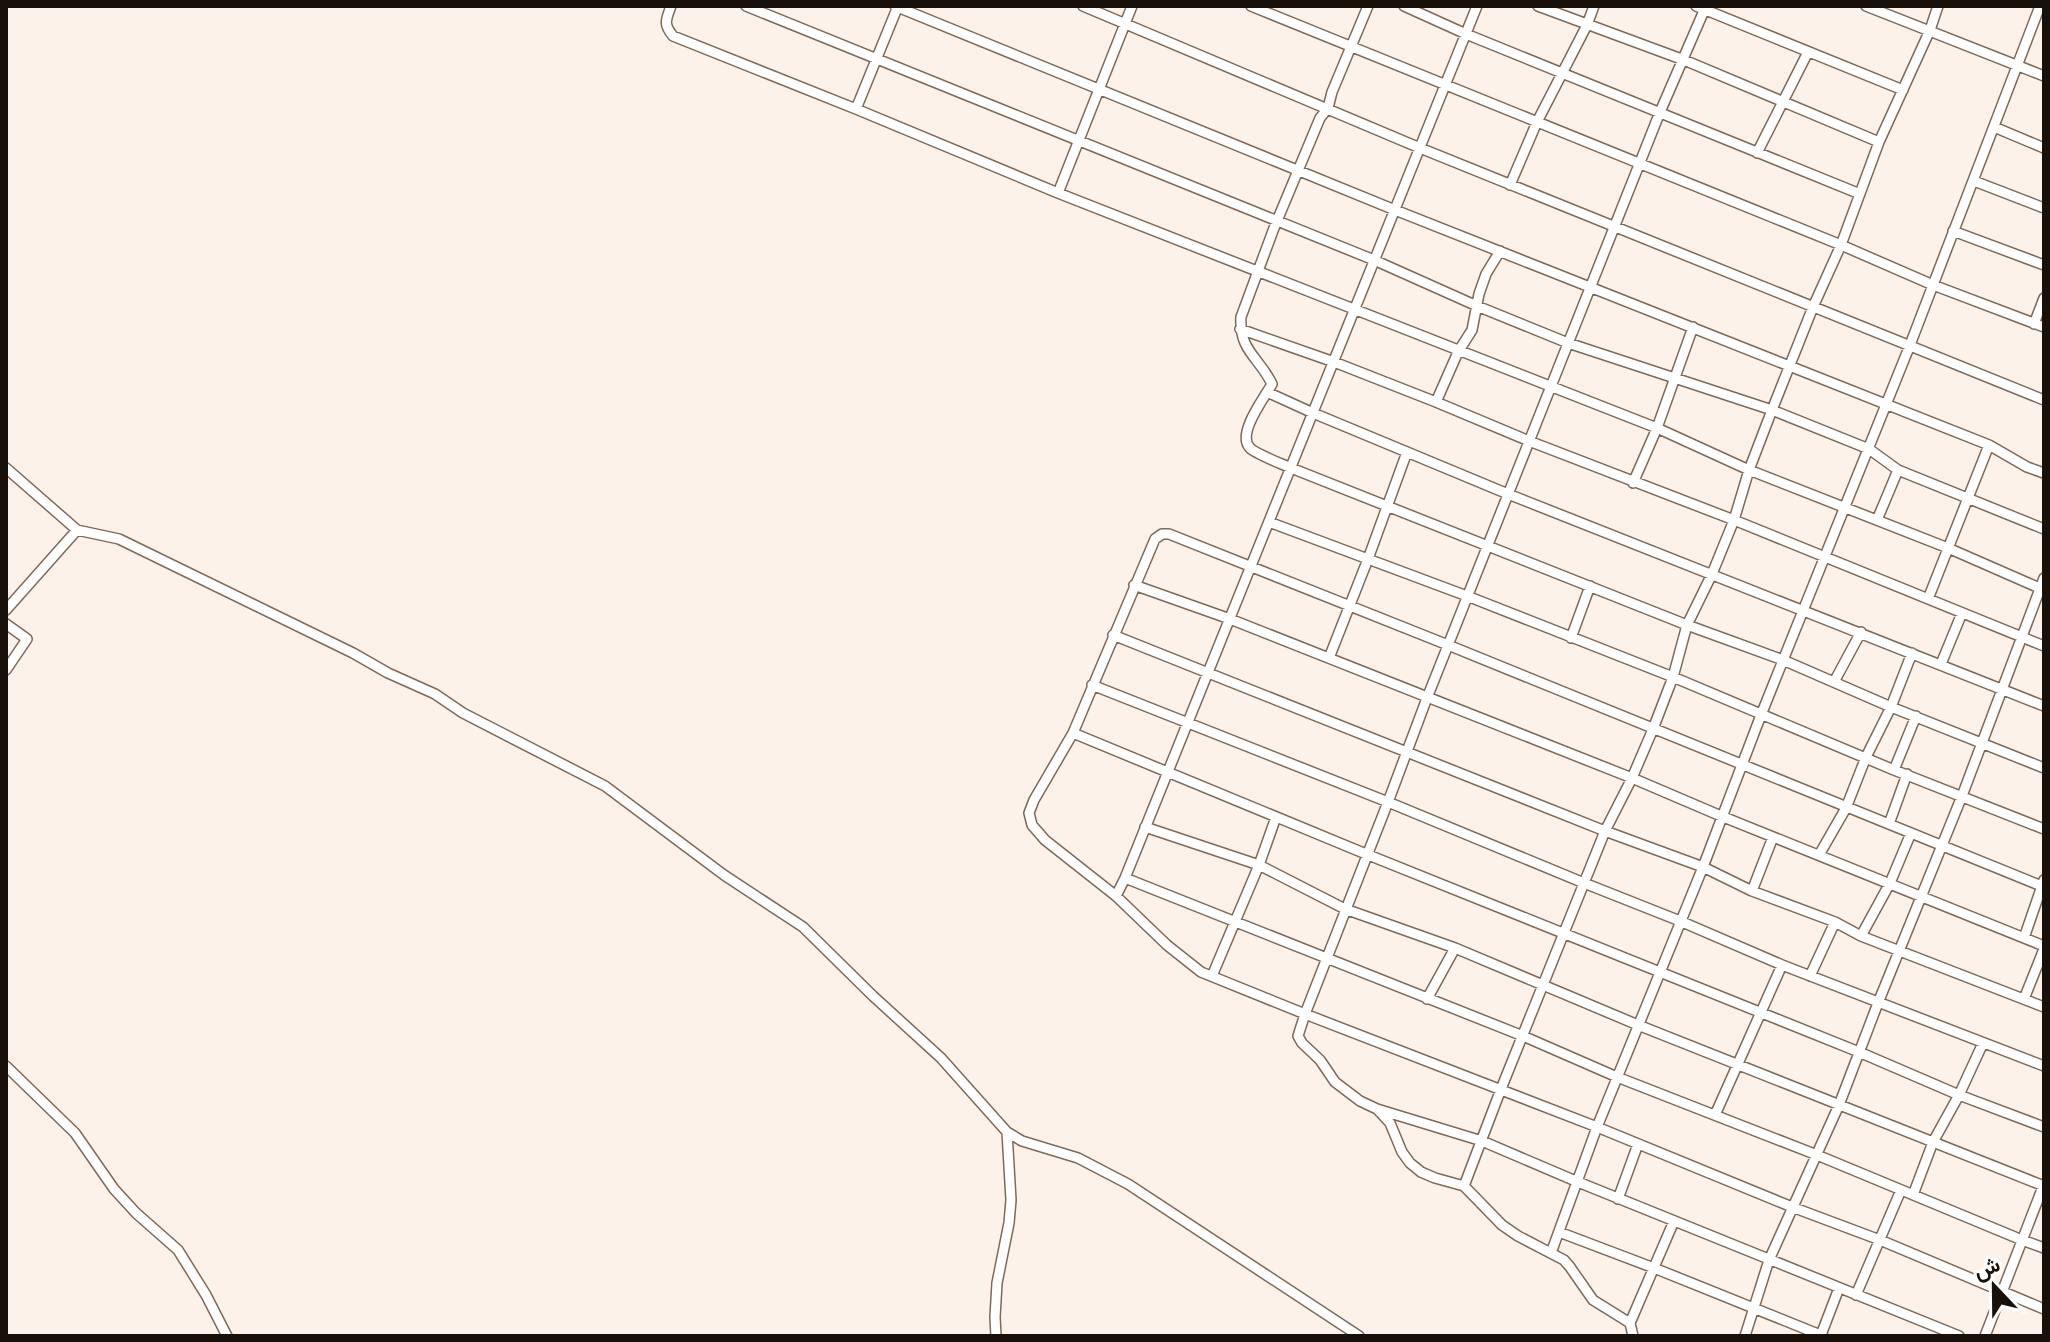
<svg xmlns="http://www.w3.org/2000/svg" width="2050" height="1342" font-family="Roboto,Vazirmatn,sans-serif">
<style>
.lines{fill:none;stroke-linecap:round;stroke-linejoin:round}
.minor-casing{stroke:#7f6958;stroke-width:12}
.minor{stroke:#fff;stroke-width:9}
</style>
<rect width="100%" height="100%" fill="#fcf2ea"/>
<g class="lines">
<defs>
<path id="minor" d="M671,6C666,20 663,24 673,36L856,109L1058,193L1657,428L1749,470L1948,548L2044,590
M746,6L1374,260L1477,306L1568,343L1772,410L1869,449L1898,470L2044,529
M895,6L1395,210L1989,445L2027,467L2044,473
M1083,6L1420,148L2044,400
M1251,6L1841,245L1933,285L2044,327
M1368,6L1332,92L1328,108L1320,118L1274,228L1241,317C1239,351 1259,357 1272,384C1265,397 1236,434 1250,448C1256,454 1282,464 1291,468L1687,625L1783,660L1891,707L2044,768
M1404,6L1466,34L1860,194
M1538,6L1684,60L1879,142
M1696,6L1903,90
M1866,6L2044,76
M856,109L898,6
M1994,127L2044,148
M1757,153L1808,52
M1974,181L2044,208
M1510,185L1537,122L1587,25L1594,6
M1058,193L1132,6
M1953,231L2044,265
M2034,324L2044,298
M1240,329L1334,362L1436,402L1529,441L1734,520L2044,646
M1267,392L1313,413L1508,494L2044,706
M1436,402L1458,352L1472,330L1479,294L1486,274L1500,251
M6,468L77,530L119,539L353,653L388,673L435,694L463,713L605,786L724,875L803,927L873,996L941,1058L1007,1132L1022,1141L1078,1158L1128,1184L1359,1336
M1633,483L1657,428L1693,327
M1877,520L1898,470
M1269,522L1467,596L1673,677L1894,770L2044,829
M1134,585L1230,619L1632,778L1721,816L2044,946
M1928,599L1989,445
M6,610L77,530
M6,624L27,639L6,670
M1113,635L1605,831L1703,867L1752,891L1835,922L1861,936L2044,1007
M1571,638L1590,586
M1329,658L1368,559L1407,452
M1941,664L1962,613
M1834,682L1861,632
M1092,685L1388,802L1584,883L1680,921L1782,965L2044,1066
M1073,733L1366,854L1859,1052L1959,1095L2044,1127
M1894,770L1916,716
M1889,824L1907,774
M1145,827L1259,865L1345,909L1455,948L1638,1025L2044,1186
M1819,855L1846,808L1866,757L1891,707L1912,653
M1125,878L1523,1036L1617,1077L1817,1155L2022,1240L2044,1248
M2044,887L1448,645L1169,534H1162L1155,539L1073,733L1034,800L1029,813L1032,825L1045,840L1116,896L1167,945L1201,972L1305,1014L1597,1127L1792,1207L1880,1240L2044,1309
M1752,891L1773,837
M1116,896L1125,878L1477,6
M1861,936L1890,883L1911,833
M2024,938L2044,880
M1212,976L1259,865L1276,817
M1810,976L1835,922
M1427,999L1455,948
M2024,999L2044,949
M6,1066L75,1133L114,1189L136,1213L178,1250L206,1295L227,1336
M1377,1109L1482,1141L1578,1182L1959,1336
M1715,1115L1782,965
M1464,1186L1501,1089L1605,831L1632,778L1653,729L1673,677L1687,625L1712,574L1734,520L1749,470L1772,410L1813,307L1841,245L1879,142L1930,30L1938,6
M1913,1195L1933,1142L1959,1095L1983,1043
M1618,1199L1638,1144
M1559,1232L1654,1268L1823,1336
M1551,1253L1597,1127L1703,867L1761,715L1910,345L2040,6
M1856,1295L1901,1190
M1630,1323L1674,1221
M1821,1335L1839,1288
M996,1336L995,1317L997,1283L1009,1223L1011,1200L1007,1132
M1633,1336L1630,1323L1593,1300L1570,1267L1564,1260L1518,1236L1502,1225L1464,1186L1435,1178L1421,1172L1410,1163L1402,1152L1390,1123L1377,1109L1360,1101L1335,1082L1320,1060L1302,1043L1298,1036L1305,1014L1388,802L1427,698L1536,424L1660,112L1706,6
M1745,1336L1769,1260L1839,1105L1878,1003L1962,796L2044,578
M1985,1336L2044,1184"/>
</defs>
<use href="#minor" class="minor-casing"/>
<use href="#minor" class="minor"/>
</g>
<rect width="2050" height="1342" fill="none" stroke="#19100a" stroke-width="16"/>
<g transform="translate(1994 1286) rotate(338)" stroke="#ffffff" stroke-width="6" paint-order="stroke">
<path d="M0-6L14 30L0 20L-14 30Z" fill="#19100a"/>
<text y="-12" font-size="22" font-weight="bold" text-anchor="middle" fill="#19100a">ش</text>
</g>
</svg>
